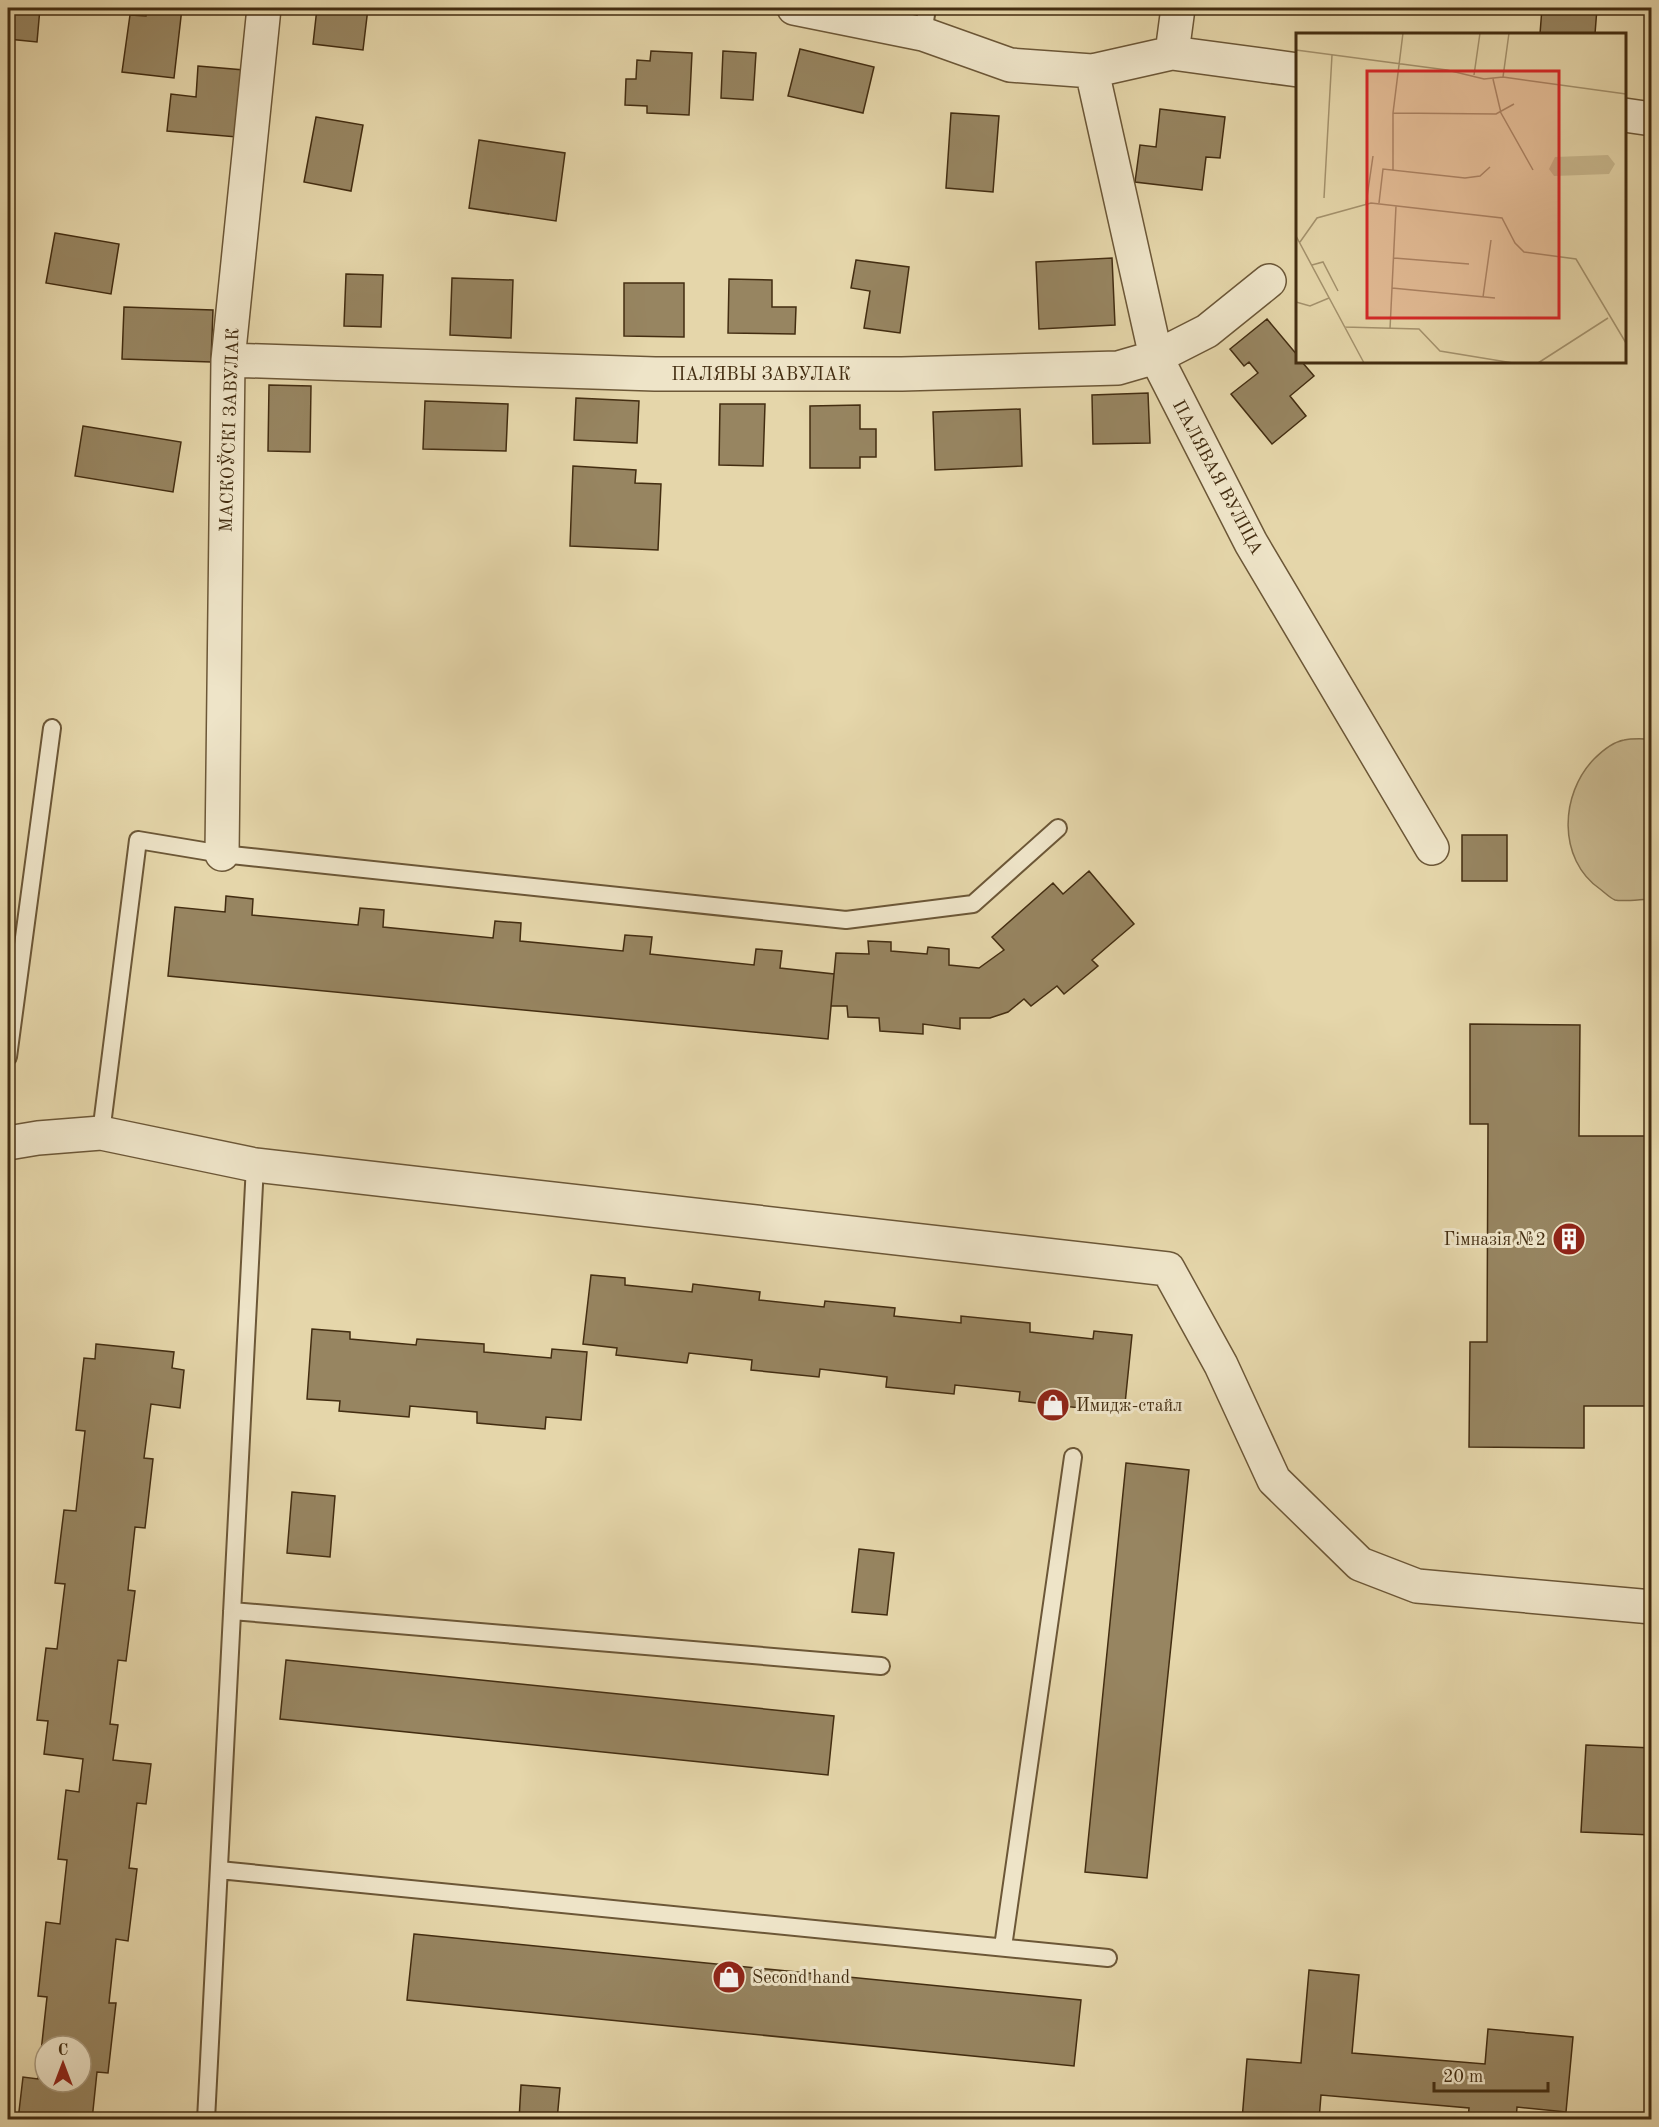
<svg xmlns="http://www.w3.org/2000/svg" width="1659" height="2127" font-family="'Old Standard TT',serif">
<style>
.green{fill:#c9b990;stroke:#867350;stroke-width:1.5}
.building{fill:#978561;stroke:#432d11;stroke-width:1.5;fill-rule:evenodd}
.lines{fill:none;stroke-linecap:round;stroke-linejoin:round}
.lane-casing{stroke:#6c5737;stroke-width:20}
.street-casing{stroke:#6c5737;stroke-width:36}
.lane{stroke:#eee4c8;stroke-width:16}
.street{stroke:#eee4c8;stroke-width:33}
.labels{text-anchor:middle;stroke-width:6;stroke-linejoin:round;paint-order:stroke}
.street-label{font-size:18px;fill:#432d11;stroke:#eee4c8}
.poi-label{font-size:18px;fill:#432d11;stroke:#eee4c8;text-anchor:start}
.inset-road{fill:none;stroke:#a4926d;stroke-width:1.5}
.view{fill:#d62828;fill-opacity:0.15;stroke:#d62828;stroke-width:3}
.inset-edge{fill:none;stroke:#432d11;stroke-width:3}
</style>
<rect width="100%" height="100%" fill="#e5d6aa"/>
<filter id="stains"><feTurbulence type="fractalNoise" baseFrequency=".00333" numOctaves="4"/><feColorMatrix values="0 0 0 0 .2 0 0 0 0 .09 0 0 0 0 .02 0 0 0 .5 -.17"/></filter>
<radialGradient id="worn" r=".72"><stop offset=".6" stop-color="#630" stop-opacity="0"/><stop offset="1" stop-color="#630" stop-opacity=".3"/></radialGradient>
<path class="green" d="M1651,739V899C1643,899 1623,902 1615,900C1610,898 1604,892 1600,889C1557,859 1560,794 1594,759C1601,752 1613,742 1624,740C1633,738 1643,739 1651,739Z"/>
<path class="building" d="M8,8H40L37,42L8,39Z
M147,8H182L174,78L122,72L130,15L146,16Z
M317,8H368L363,50L313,44Z
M1282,8H1324L1323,14L1282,9Z
M1542,8H1597L1595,34H1540Z
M800,49L874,67L863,113L788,96Z
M651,51L692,53L689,115L647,113V106L625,105L626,79H636L637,60L650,61Z
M723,51L756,53L753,100L721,98Z
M198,66L244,70L237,137L167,131L171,94L196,97Z
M1160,109L1225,117L1220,158L1206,157L1202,190L1135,182L1140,145L1156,147Z
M951,113L999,116L993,192L946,188Z
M316,117L363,125L351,191L304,182Z
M479,140L565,153L556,221L469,208Z
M55,233L119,244L111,294L46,283Z
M1112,258L1115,325L1039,329L1036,262Z
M856,260L909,267L900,333L864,328L870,291L851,288Z
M346,274L383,275L381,327L344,326Z
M452,278L513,280L511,338L450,335Z
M729,279L772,280V307H796L795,334L728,333Z
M624,283H684V337L624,336Z
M124,307L213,310L211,362L122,359Z
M1267,319L1298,356V362H1302L1314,376L1290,396L1306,416L1272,444L1231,394L1258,373L1249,362L1244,366L1230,349Z
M269,385L311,386L310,452L268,451Z
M1148,393L1150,443L1093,444L1092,395Z
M576,398L639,401L637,443L574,440Z
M425,401L508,404L506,451L423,449Z
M720,404H765L763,466L719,465Z
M860,405V429H876V457H860V468H810V406Z
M1020,409L1022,466L935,470L933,412Z
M83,426L181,442L173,492L75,476Z
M573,466L636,470L635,483L661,484L658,550L570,546Z
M1462,835H1507V881H1462Z
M1089,871L1134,924L1092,960L1098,966L1064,994L1057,986L1031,1006L1024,999L1008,1012L990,1018H960V1029L923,1024V1034L880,1031L879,1018L848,1017L847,1006H831L836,953L869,954L868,941L891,942V951L927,954L928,947L949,949V965L979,968L1004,950L992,937L1053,883L1063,894Z
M226,896L253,899L252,915L358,925L360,908L384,910L383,927L493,938L495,921L521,923L520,941L623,951L625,935L652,937L650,954L754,965L756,949L782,951L780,968L834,974L828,1039L168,976L175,907L225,912Z
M1470,1024L1580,1025L1579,1136H1652V1406H1584V1448L1469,1447L1470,1342H1487L1488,1124H1470Z
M591,1275L625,1278V1285L692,1292L693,1284L760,1292L759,1300L824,1307L825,1301L895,1308L894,1316L961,1323V1316L1030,1323V1332L1093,1339L1094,1331L1132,1335L1125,1404L1090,1401L1089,1409L1019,1401L1020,1392L955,1385L954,1394L886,1387L887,1377L820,1369L819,1377L751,1370L752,1360L689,1353L687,1363L616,1355L617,1348L583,1344Z
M312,1329L350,1332V1339L416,1345L417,1339L484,1344V1352L551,1358L552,1349L587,1352L581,1420L546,1417L545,1429L477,1423V1412L410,1406L409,1417L339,1411L340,1401L307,1399Z
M96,1344L174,1352L172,1368L184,1370L180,1408L151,1404L144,1458L153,1459L145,1528L135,1527L128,1590L135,1591L126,1661L118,1660L110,1724L118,1725L113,1760L151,1764L146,1804L137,1803L129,1868L137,1869L128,1941L116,1939L109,2003H116L108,2073L97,2072L92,2120H18L23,2077L38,2079L47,1997L38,1996L46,1922L60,1924L67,1860L58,1859L66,1790L79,1792L83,1759L44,1754L48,1721L37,1720L46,1648L57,1649L65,1584L55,1583L64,1510L76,1511L85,1431L76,1430L84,1358L95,1359ZM45,2046H81V2082H45Z
M1126,1463L1189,1470L1147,1878L1085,1872Z
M292,1492L335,1496L330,1557L287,1553Z
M859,1549L894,1553L887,1615L852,1612Z
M286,1660L834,1716L828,1775L280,1719Z
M1586,1745L1652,1748V1835L1581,1832Z
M414,1934L1081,2000L1074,2066L407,2000Z
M1309,1970L1359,1975L1352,2053L1485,2064L1488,2029L1573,2037L1566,2112L1517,2107L1516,2120H1468L1469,2108L1321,2095L1319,2120H1242L1247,2059L1301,2063Z
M521,2085L560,2088L557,2120H519Z"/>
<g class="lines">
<defs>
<path id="lane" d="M923,34L927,8
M8,1057L52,728
M101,1133L138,840L222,854L846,920L973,904L1058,828
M232,1611L881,1666
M219,1870L1108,1958
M1003,1947L1073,1457
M206,2120L255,1165"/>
<path id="street" d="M794,8L923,34L1010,65L1092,71L1172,53L1298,70
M1172,53L1178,8
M1092,71L1156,357L1251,543L1432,848
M1624,115L1652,119
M228,360L655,374H902L1118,368L1156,357L1207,331L1269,281
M222,854L228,360L264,8
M8,1143L38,1138L101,1133L255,1165L1168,1269L1221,1365L1274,1480L1360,1564L1417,1586L1652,1607"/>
</defs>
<use href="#lane" class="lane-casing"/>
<use href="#street" class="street-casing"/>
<use href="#lane" class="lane"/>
<use href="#street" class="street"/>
</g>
<defs>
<symbol id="building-disc" viewBox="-11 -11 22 22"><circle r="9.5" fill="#8f2418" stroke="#eee4c8"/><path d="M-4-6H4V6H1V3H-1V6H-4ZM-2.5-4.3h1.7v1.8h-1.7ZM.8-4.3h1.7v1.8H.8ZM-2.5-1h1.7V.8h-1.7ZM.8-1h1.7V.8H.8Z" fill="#fff"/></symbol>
<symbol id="shop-disc" viewBox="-11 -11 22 22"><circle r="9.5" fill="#8f2418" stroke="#eee4c8"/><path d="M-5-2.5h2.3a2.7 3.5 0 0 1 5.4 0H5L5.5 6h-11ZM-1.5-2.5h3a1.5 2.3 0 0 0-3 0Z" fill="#fff"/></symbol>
</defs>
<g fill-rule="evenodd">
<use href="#building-disc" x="1550" y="1220" width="38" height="38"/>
<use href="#shop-disc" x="1034" y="1386" width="38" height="38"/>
<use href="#shop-disc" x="710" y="1958" width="38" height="38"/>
</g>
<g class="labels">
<g class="street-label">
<text x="761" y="380">ПАЛЯВЫ ЗАВУЛАК</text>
<text transform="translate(229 430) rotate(-88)" y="6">МАСКОЎСКІ ЗАВУЛАК</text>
<text transform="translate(1218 477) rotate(62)" y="6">ПАЛЯВАЯ ВУЛІЦА</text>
</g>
<g class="poi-label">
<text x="1546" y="1245" text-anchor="end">Гімназія №2</text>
<text x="1076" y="1411">Имидж-стайл</text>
<text x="752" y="1983">Second hand</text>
</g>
</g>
<g transform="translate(1296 33)">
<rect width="330" height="330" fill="#e5d6aa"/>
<path d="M312,122L319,131L313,141L258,143L253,136L259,124Z" fill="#c9b990"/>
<path class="inset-road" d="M0,17L151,37L188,46L207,44L330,61M178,42L184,0M207,44L213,0M197,46L205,80L237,137M97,80L200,81L218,71M97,137V80L107,0M28,165L36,22M83,170L87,136L169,145L184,143L194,134M70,171L77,123M0,203L68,330M4,209L21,185L75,170L206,185L219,210L228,219L280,226L330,310M98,225L173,231M16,232L27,229L42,258M96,255L199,265M187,264L195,207M0,269L14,273L33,265M48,294L123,296L144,318L217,330M94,296L100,173M242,330L312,285"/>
<path class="view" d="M71,38H263V285H71Z"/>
<rect width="330" height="330" class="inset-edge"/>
</g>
<rect width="1659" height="2127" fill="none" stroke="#e5d6aa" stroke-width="30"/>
<rect x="9" y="9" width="1641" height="2109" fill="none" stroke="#432d11" stroke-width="3"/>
<rect x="15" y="15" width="1629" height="2097" fill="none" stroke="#432d11" stroke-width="1.5"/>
<g transform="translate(63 2064)"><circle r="28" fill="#eee4c8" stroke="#aa9b7f" stroke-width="1.5"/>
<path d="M0-4.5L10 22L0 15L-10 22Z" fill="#8f2418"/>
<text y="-9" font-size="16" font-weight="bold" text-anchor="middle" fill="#432d11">С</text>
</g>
<path d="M1434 2082v9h114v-9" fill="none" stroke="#432d11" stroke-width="3"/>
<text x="1443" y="2082" font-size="18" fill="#432d11" stroke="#eee4c8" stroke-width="4.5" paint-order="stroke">20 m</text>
<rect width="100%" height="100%" filter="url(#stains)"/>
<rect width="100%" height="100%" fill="url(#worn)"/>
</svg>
